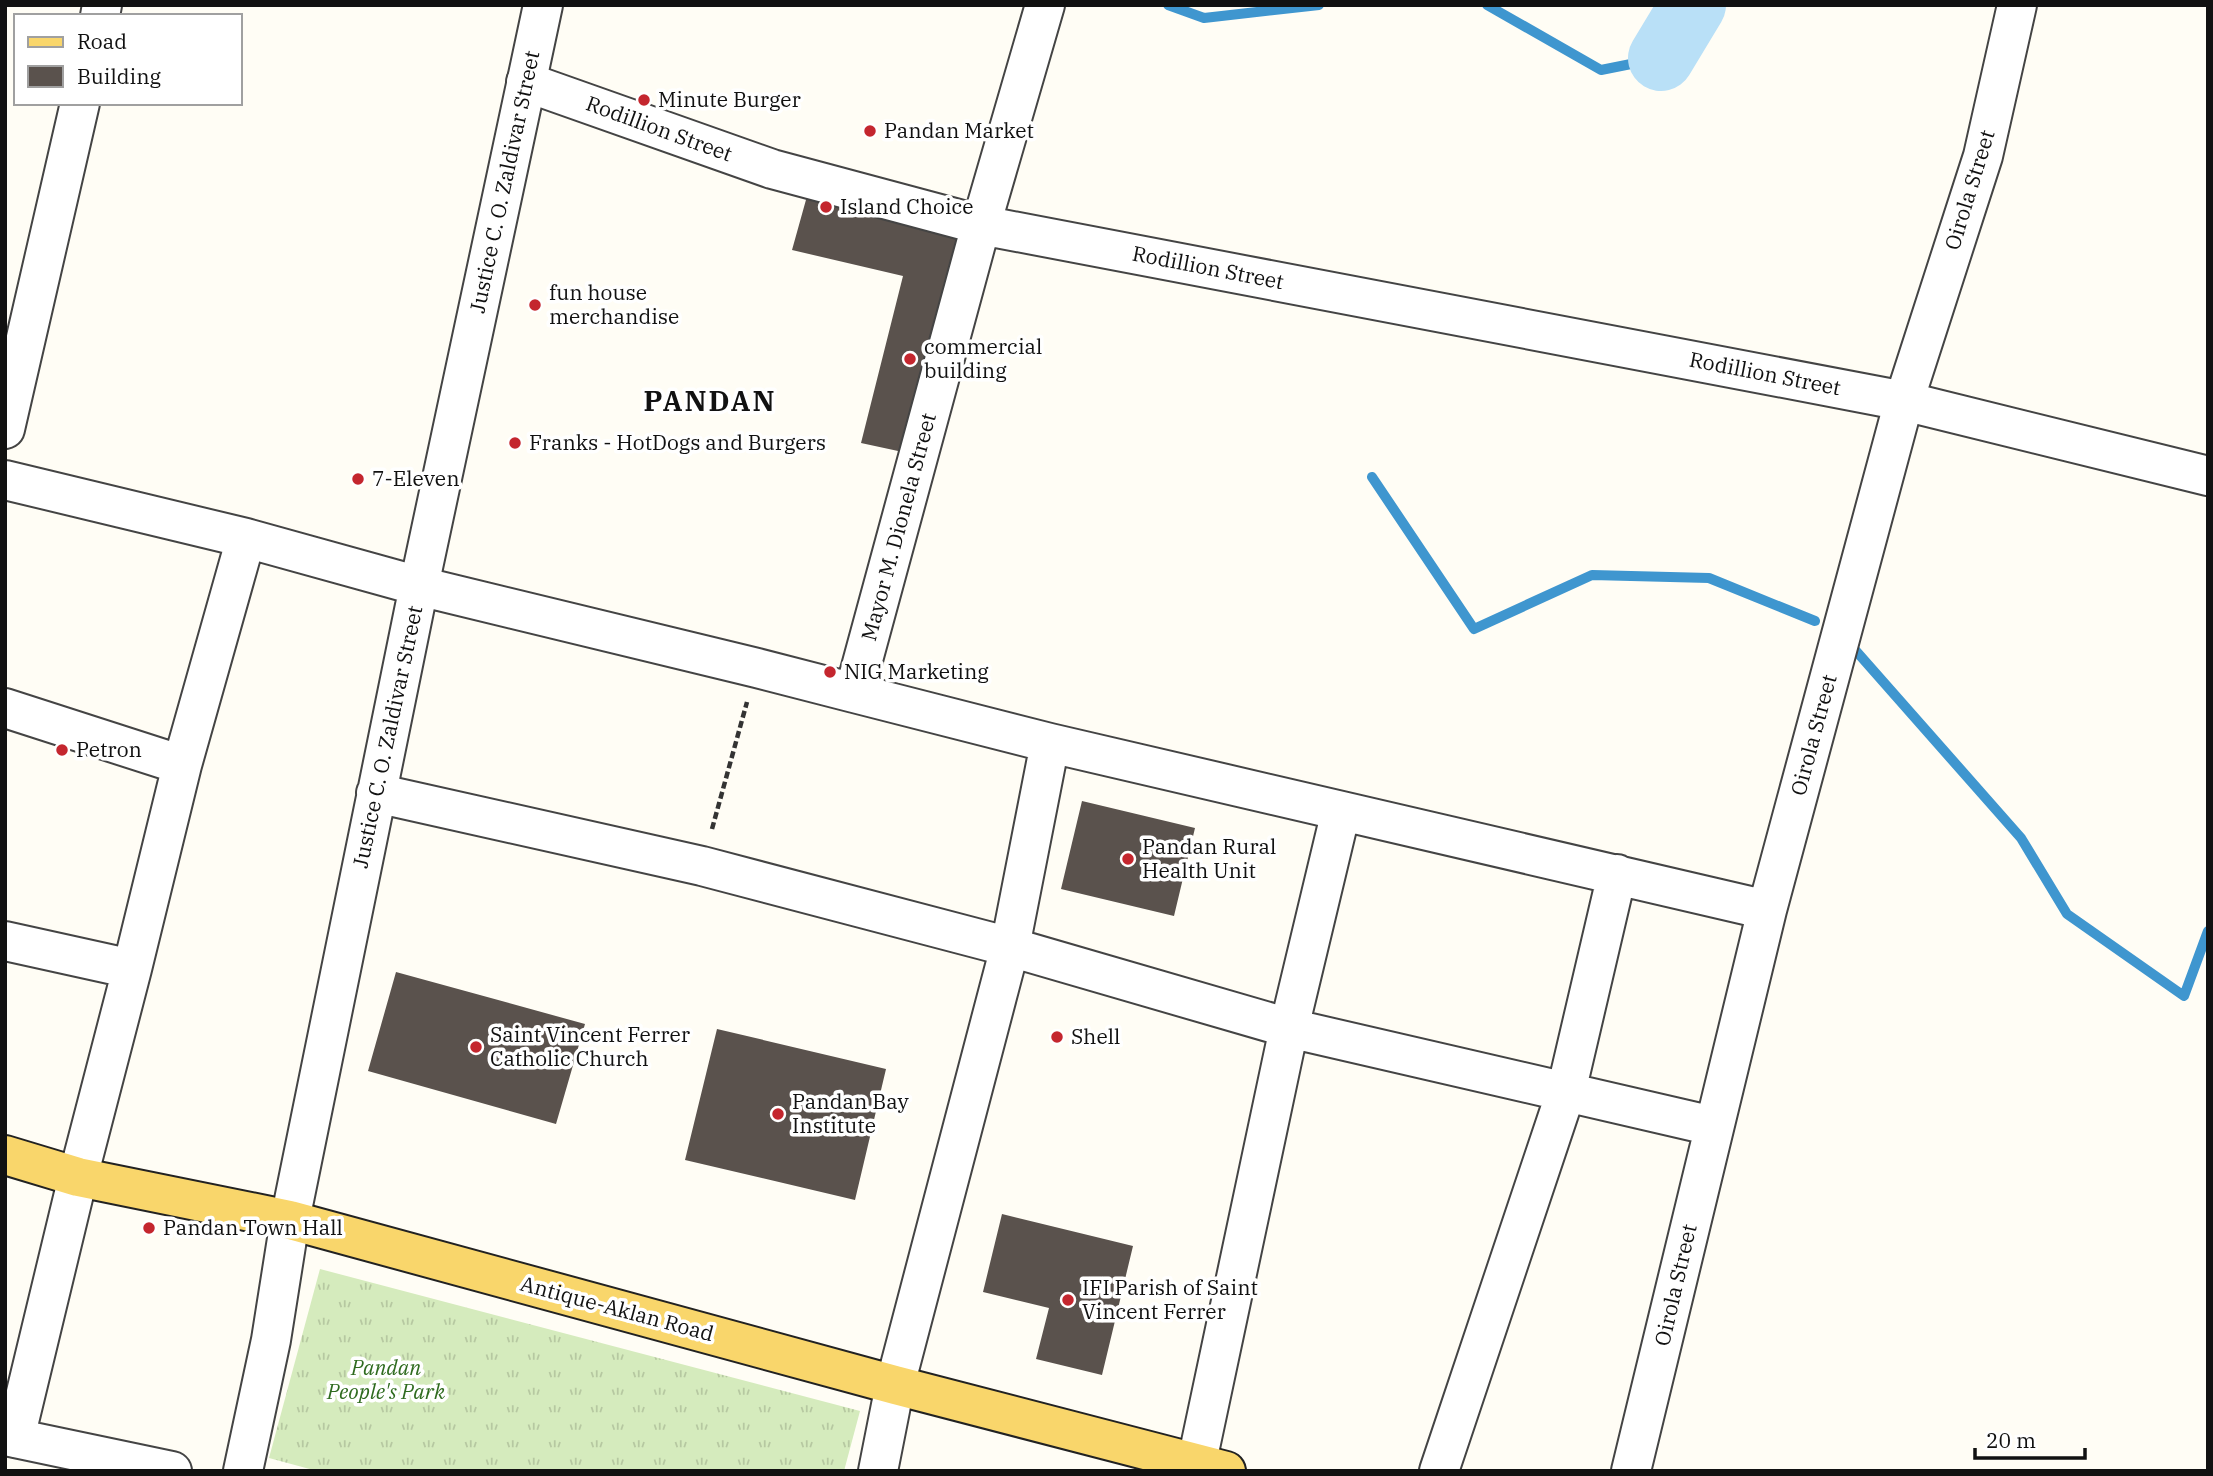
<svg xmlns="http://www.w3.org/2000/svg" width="2213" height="1476" font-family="'IBM Plex Serif',serif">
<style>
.grass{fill:url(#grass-tufts)}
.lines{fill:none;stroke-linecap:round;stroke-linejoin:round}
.stream{stroke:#3f96cf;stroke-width:10}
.river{stroke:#b9e0f7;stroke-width:66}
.building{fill:#5a524d}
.minor-casing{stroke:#444;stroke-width:42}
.tertiary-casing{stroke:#444;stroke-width:42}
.primary-casing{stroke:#222;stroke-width:42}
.path{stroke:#333;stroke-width:4.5;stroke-dasharray:7 3.5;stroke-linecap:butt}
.minor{stroke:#fff;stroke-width:38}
.tertiary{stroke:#fff;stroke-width:38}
.primary{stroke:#f9d66b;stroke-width:38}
.poi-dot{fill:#c4262e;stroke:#fff;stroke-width:2.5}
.labels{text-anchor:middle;stroke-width:7;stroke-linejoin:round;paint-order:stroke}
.poi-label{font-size:21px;fill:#111;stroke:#fff;text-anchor:start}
.street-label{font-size:21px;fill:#111;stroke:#fff}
.park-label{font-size:21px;font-style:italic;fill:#2f6b1f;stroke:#fff}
.district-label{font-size:28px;font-weight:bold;letter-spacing:2px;fill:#111;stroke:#fff}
</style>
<defs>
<pattern id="grass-tufts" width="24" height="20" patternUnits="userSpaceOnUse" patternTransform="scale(1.75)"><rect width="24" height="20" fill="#d5ebbd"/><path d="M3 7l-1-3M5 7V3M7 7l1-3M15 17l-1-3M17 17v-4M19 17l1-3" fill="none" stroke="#b6c8a1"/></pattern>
</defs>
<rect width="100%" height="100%" fill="#fffdf5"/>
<path class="grass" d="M320,1269L860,1411L844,1471H317L269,1458Z"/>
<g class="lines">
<path class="stream" d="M1168,5L1204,18L1319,5
M1487,5L1601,70L1661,58
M1372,477L1474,629L1592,575L1709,578L1815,621
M1849,643L2021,838L2067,914L2184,996L2208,931"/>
<path class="river" d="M1661,58L1693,5"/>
</g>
<path class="building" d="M809,189L957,226L970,249L912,454L861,443L903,276L792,250Z
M1082,801L1195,828L1174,916L1061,889Z
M396,972L585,1024L556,1124L368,1071Z
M717,1029L886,1069L855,1200L685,1160Z
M1002,1214L1133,1246L1102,1375L1036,1359L1049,1308L983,1292Z"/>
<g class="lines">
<defs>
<path id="minor" d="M1045,5L981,225L854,693L1050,743L1767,910
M100,16L102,5
M526,82L772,169L981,225L1904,401L2208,476
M5,429L80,103
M5,480L246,538
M5,708L182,765
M376,793L702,866L1010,947L1289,1028L1713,1126
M5,941L132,969
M290,1220L419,586
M5,1436L172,1471
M15,1438L78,1177L132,969L182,765L246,538L419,586L757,668L854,693
M878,1471L895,1385L1010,947L1050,743
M1195,1471L1289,1028L1341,811
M1439,1471L1566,1092L1617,874
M1631,1471L1767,910L1904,401L1983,156L2017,5"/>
<path id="tertiary" d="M419,586L543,5
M243,1471L271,1340L290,1220"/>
<path id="primary" d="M5,1155L78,1177L290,1220L895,1385L1226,1471"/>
</defs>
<use href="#minor" class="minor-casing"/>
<use href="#tertiary" class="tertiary-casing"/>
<use href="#primary" class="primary-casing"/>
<path class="path" d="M712,829L747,702"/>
<use href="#minor" class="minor"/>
<use href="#tertiary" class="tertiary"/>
<use href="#primary" class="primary"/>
</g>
<g class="poi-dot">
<circle cx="644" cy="100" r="7"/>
<circle cx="870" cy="131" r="7"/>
<circle cx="826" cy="207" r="7"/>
<circle cx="535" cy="305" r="7"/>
<circle cx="910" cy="359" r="7"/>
<circle cx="515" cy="443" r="7"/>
<circle cx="358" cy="479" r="7"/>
<circle cx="830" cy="672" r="7"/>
<circle cx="62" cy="750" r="7"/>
<circle cx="1128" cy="859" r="7"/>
<circle cx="1057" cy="1037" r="7"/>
<circle cx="476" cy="1047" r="7"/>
<circle cx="778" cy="1114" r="7"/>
<circle cx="149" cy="1228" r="7"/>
<circle cx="1068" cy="1300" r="7"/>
</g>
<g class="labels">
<g class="poi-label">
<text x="658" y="107">Minute Burger</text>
<text x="884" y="138">Pandan Market</text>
<text x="840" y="214">Island Choice</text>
<text x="549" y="300">fun house<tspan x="549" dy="24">merchandise</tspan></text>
<text x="924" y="354">commercial<tspan x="924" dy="24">building</tspan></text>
<text x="529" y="450">Franks - HotDogs and Burgers</text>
<text x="372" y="486">7-Eleven</text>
<text x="844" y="679">NIG Marketing</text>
<text x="76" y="757">Petron</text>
<text x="1142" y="854">Pandan Rural<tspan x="1142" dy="24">Health Unit</tspan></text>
<text x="490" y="1042">Saint Vincent Ferrer<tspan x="490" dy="24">Catholic Church</tspan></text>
<text x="1071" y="1044">Shell</text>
<text x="792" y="1109">Pandan Bay<tspan x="792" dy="24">Institute</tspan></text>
<text x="163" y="1235">Pandan Town Hall</text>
<text x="1082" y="1295">IFI Parish of Saint<tspan x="1082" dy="24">Vincent Ferrer</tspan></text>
</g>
<g class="street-label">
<text transform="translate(659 129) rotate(20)" y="7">Rodillion Street</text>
<text transform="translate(505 182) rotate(-78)" y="7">Justice C. O. Zaldivar Street</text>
<text transform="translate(1970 190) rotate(-73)" y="7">Oirola Street</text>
<text transform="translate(1208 268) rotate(11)" y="7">Rodillion Street</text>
<text transform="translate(1765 374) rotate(11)" y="7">Rodillion Street</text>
<text transform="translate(899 527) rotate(-75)" y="7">Mayor M. Dionela Street</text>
<text transform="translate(1814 735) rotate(-75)" y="7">Oirola Street</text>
<text transform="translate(388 737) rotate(-78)" y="7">Justice C. O. Zaldivar Street</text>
<text transform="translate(1676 1285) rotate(-77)" y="7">Oirola Street</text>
<text transform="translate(617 1309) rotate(15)" y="7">Antique-Aklan Road</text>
</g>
<g class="park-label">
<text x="386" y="1375">Pandan<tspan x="386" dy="24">People's Park</tspan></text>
</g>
<g class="district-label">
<text x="710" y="411">PANDAN</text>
</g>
</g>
<rect width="2213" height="1476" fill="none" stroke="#111111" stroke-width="14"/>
<rect x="14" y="14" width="228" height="91" fill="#ffffff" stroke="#a0a0a0" stroke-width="2"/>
<rect x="28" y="37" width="35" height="10" fill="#f9d66b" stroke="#a0a0a0" stroke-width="2"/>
<text x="77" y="49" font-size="21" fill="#111111">Road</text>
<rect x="28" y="66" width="35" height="21" fill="#5a524d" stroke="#a0a0a0" stroke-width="2"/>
<text x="77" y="84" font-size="21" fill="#111111">Building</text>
<path d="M1975 1448v10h110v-10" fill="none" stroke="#111111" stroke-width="3.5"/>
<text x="1986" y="1448" font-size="21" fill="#111111" stroke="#ffffff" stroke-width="5" paint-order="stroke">20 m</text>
</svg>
